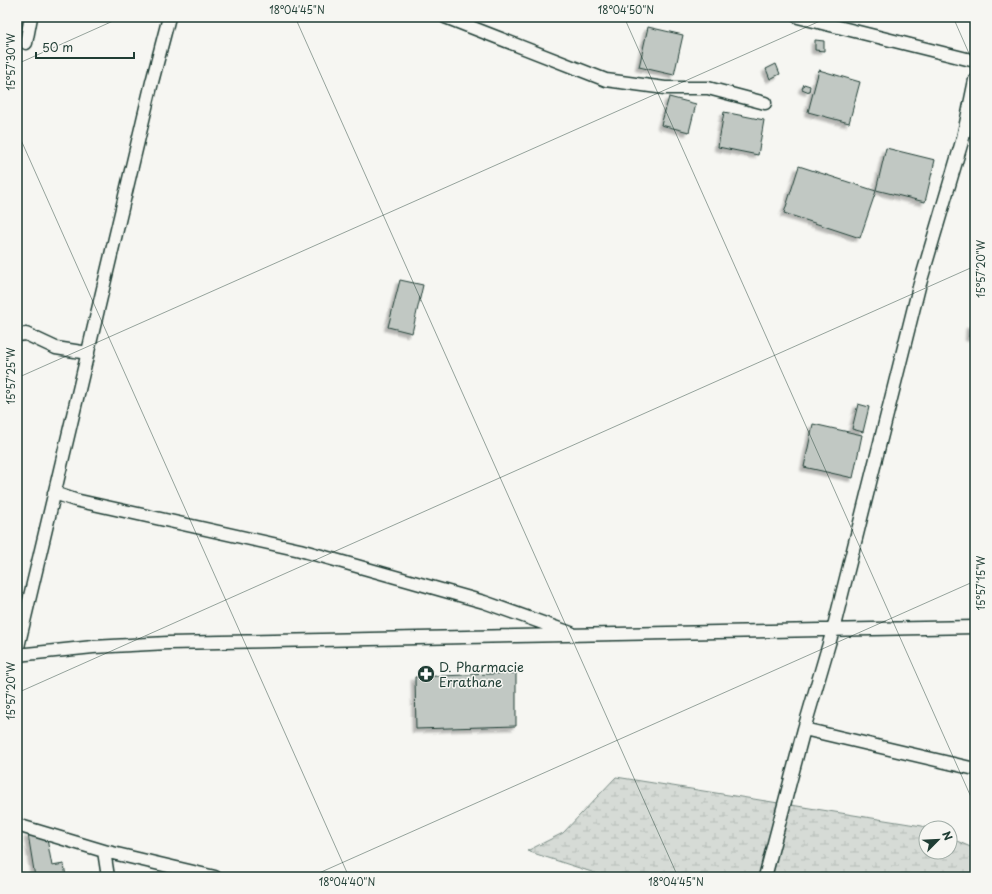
<svg xmlns="http://www.w3.org/2000/svg" width="992" height="894" font-family="'Playpen Sans',sans-serif">
<style>
.wetland{fill:url(#wetland-marsh);stroke:#7a8c85}
.building{fill:#c1c8c3;stroke:#1f3d34;filter:url(#shadow)}
.lines{fill:none;stroke-linecap:round;stroke-linejoin:round}
.minor-casing{stroke:#1f3d34;stroke-width:15}
.minor{stroke:#f6f6f2;stroke-width:12}
.ticks{fill:none;stroke:#1f3d34;stroke-width:1;stroke-opacity:0.45}
.labels{text-anchor:middle;stroke-width:3;stroke-linejoin:round;paint-order:stroke}
.poi-label{font-size:13px;fill:#1f3d34;stroke:#f6f6f2;text-anchor:start}
.neatline{fill:none;stroke:#1f3d34;stroke-width:1.5}
.ticks-label{font-size:10px;text-anchor:middle;fill:#1f3d34}
</style>
<defs>
<pattern id="wetland-marsh" width="20" height="14" patternUnits="userSpaceOnUse"><rect width="20" height="14" fill="#d6dbd6"/><path d="M1 5h8M5 5V1M11 12h8M15 12V8" fill="none" stroke="#b7bdb8"/></pattern>
<filter id="shadow"><feDropShadow dx="-3.5" dy="3.5" stdDeviation="1" flood-color="#0004"/></filter>
</defs>
<rect width="100%" height="100%" fill="#f6f6f2"/>
<filter id="ink" filterUnits="userSpaceOnUse"><feTurbulence type="fractalNoise" baseFrequency=".025" numOctaves="2"/><feDisplacementMap in="SourceGraphic" scale="8" xChannelSelector="R" yChannelSelector="G"/><feConvolveMatrix kernelMatrix="1 2 1 2 8 2 1 2 1" color-interpolation-filters="sRGB"/></filter>
<g filter="url(#ink)">
<path class="wetland" d="M616,777L922,826L927,828L926,852H950V838L975,849V877H607L527,851L563,833Z"/>
<path class="building" d="M648,27L683,35L674,75L639,67Z
M815,40L824,41V51L815,50Z
M776,64L780,74L770,79L766,69Z
M819,70L860,82L849,123L808,112Z
M804,84L810,86L809,92L802,89Z
M669,97L696,104L689,132L661,125Z
M724,112L764,120L758,155L718,147Z
M886,148L935,160L925,202L876,190Z
M799,166L876,191L860,238L784,213Z
M400,280L423,285L412,333L388,327Z
M970,325H975V338L969,337Z
M17,394L19,395L17,405L21,408L18,420H17Z
M858,404L869,407L863,432L852,429Z
M813,424L862,435L853,478L804,467Z
M516,673V726L416,729L415,677Z
M28,834L47,839L52,866L64,864L66,877H35Z
M92,873L93,877H77Z"/>
<g class="lines">
<defs>
<path id="minor" d="M445,17L606,80L665,88H708L765,103
M798,17L975,61
M26,43L31,17
M17,335L26,334L56,348L88,353
M54,493L75,500L300,550L484,602L571,633
M17,651L152,82L169,17
M17,655L93,647L168,643L975,627
M804,729L975,769
M17,825L104,851L215,877
M104,851L108,877
M765,877L804,729L833,630L919,287L963,138L975,80"/>
</defs>
<use href="#minor" class="minor-casing"/>
<use href="#minor" class="minor"/>
</g>
</g>
<path class="ticks" d="M295,17L678,877M624,17L975,806M953,17L975,67M17,64L122,17M17,131L349,877M17,378L829,17M17,693L975,266M17,870L20,877M310,877L975,581"/>
<defs>
<symbol id="pharmacy-disc" viewBox="-11 -11 22 22"><circle r="9.5" fill="#1f3d34" stroke="#f6f6f2"/><path d="M-2-6h4v4h4v4h-4v4h-4v-4h-4v-4h4Z" fill="#fff"/></symbol>
</defs>
<g fill-rule="evenodd">
<use href="#pharmacy-disc" x="416" y="664" width="20" height="20"/>
</g>
<g class="labels">
<g class="poi-label">
<text x="439" y="672">D. Pharmacie<tspan x="439" dy="15">Errathane</tspan></text>
</g>
</g>
<rect width="992" height="894" fill="none" stroke="#f6f6f2" stroke-width="44"/>
<g transform="translate(938 840) rotate(66)"><circle r="19" fill="#f6f6f2" stroke="#a0aca6"/>
<path d="M0-3L7 15L0 10L-7 15Z" fill="#1f3d34"/>
<text y="-6" font-size="11" font-weight="bold" text-anchor="middle" fill="#1f3d34">N</text>
</g>
<path d="M36 52v6h98v-6" fill="none" stroke="#1f3d34" stroke-width="2"/>
<text x="42" y="52" font-size="12" fill="#1f3d34" stroke="#f6f6f2" stroke-width="3" paint-order="stroke">50 m</text>
<rect x="22" y="22" width="948" height="850" class="neatline"/>
<g class="ticks-label">
<text x="297" y="14">18°04'45"N</text>
<text x="626" y="14">18°04'50"N</text>
<text transform="translate(11 62) rotate(-90)" y="4">15°57'30"W</text>
<text transform="translate(981 269) rotate(-90)" y="4">15°57'20"W</text>
<text transform="translate(11 376) rotate(-90)" y="4">15°57'25"W</text>
<text transform="translate(981 583) rotate(-90)" y="4">15°57'15"W</text>
<text transform="translate(11 691) rotate(-90)" y="4">15°57'20"W</text>
<text x="347" y="886">18°04'40"N</text>
<text x="676" y="886">18°04'45"N</text>
</g>
</svg>
